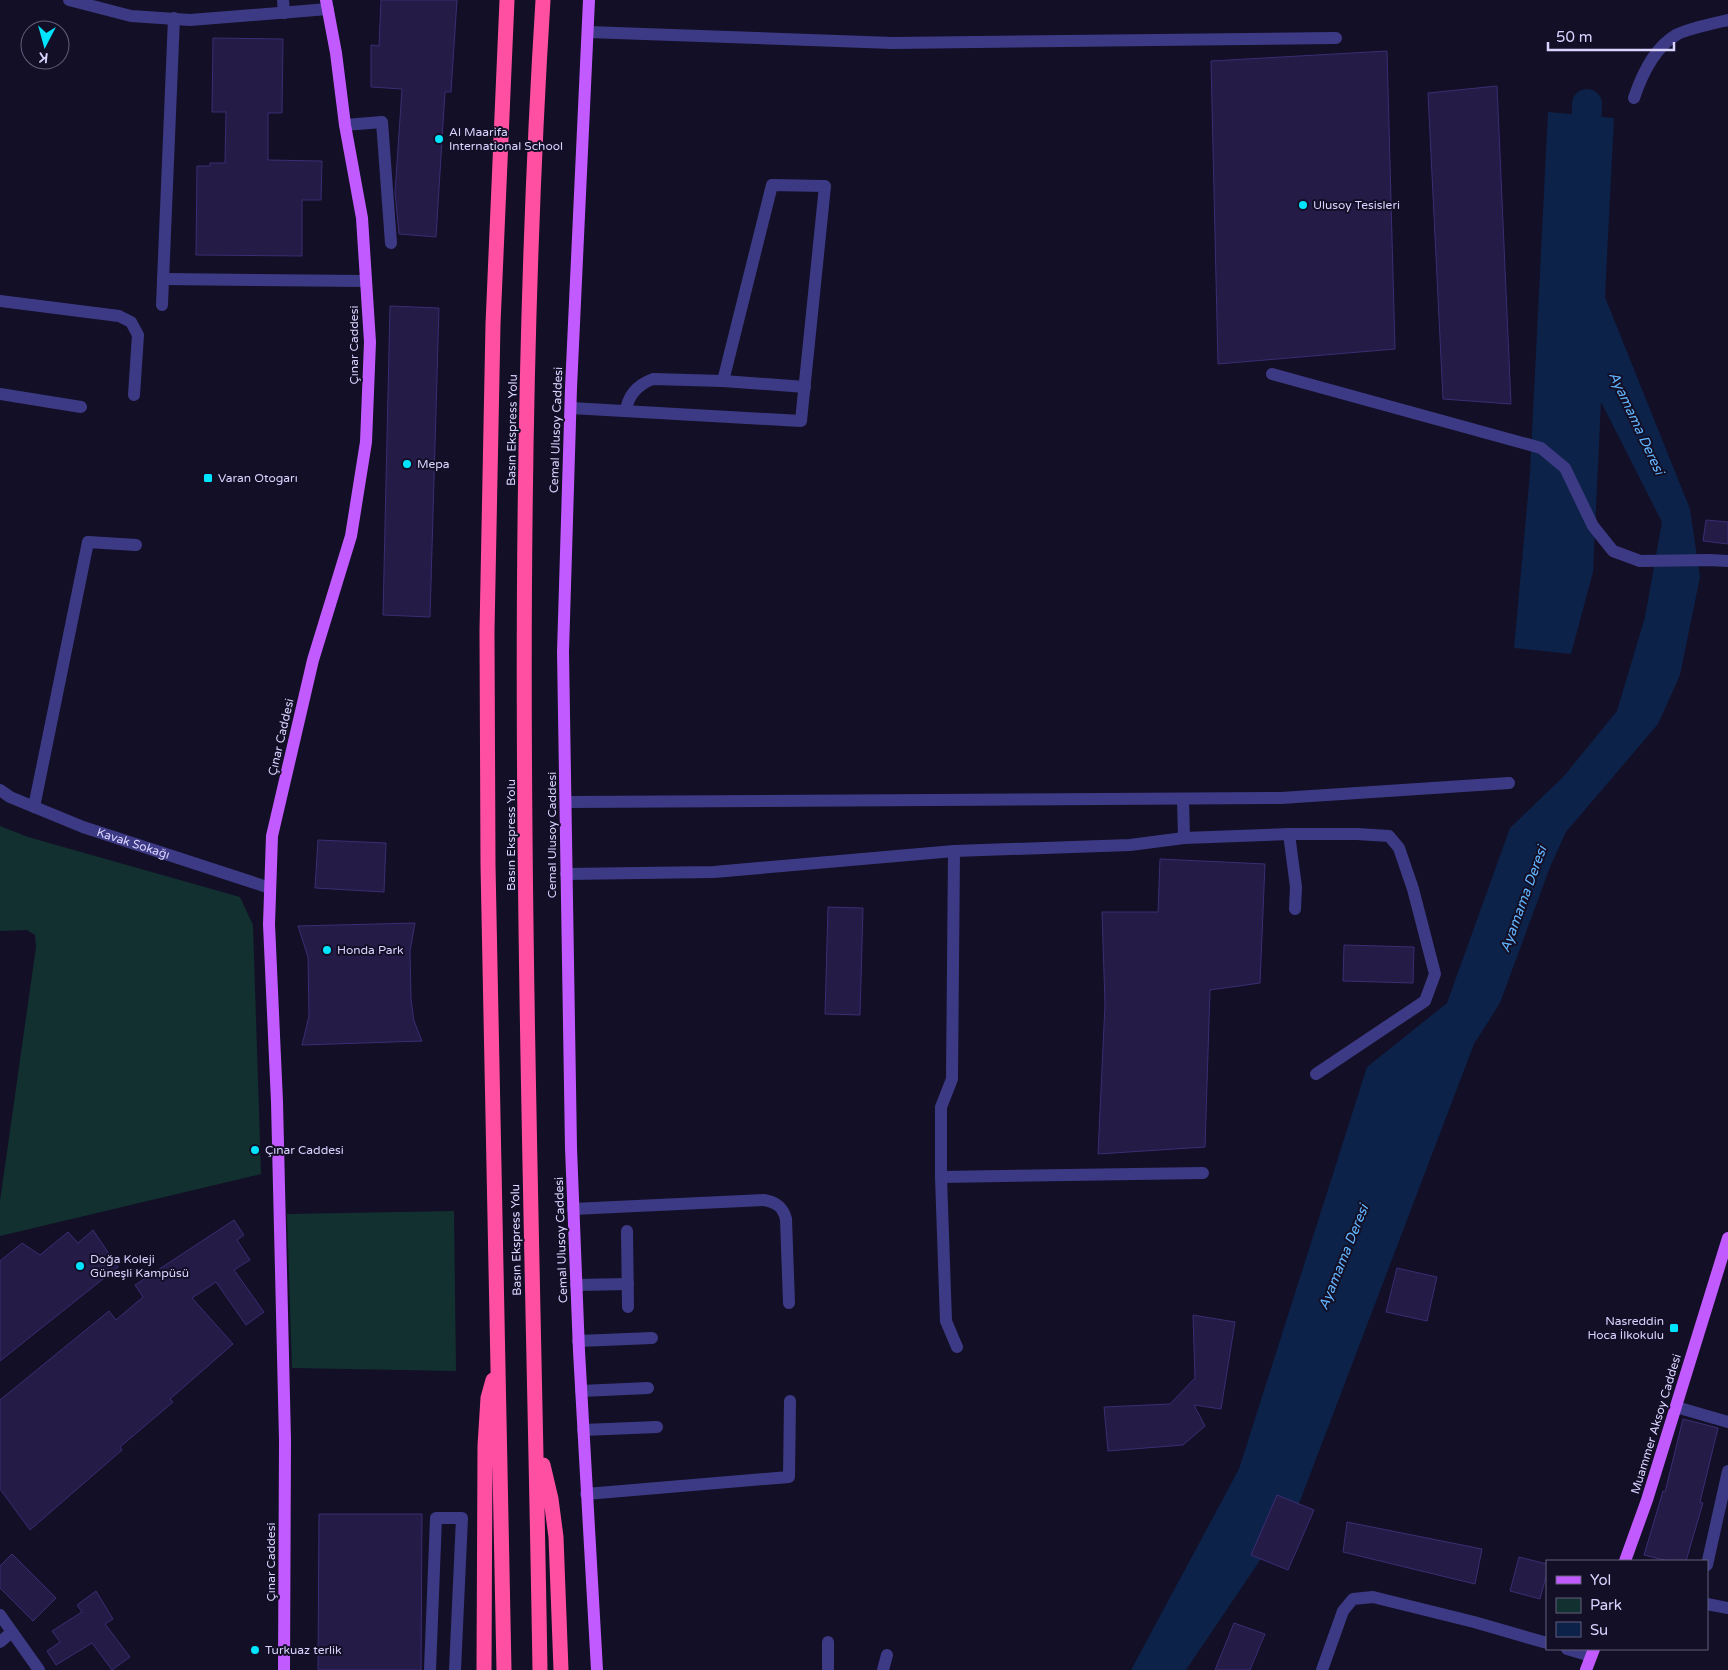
<svg xmlns="http://www.w3.org/2000/svg" width="1728" height="1670" font-family="'Varela Round',sans-serif">
<style>
.green{fill:#12302f}
.water{fill:#0c2248}
.lines{fill:none;stroke-linecap:round;stroke-linejoin:round}
.river{stroke:#0c2248;stroke-width:30}
.building{fill:#241b47;stroke:#3b2d73}
.minor{stroke:#3d3a85;stroke-width:12}
.major{stroke:#c25bff;stroke-width:12}
.highway{stroke:#ff4fa3;stroke-width:15}
.poi-dot{fill:#00e5ff;stroke:#130f26;stroke-width:2}
.labels{text-anchor:middle;stroke-width:4;stroke-linejoin:round;paint-order:stroke}
.poi-label{font-size:12px;fill:#d9d4ff;stroke:#130f26;text-anchor:start}
.street-label{font-size:12px;fill:#d9d4ff;stroke:#130f26}
.water-label{font-size:14px;font-style:italic;fill:#62b6ff;stroke:#130f26}
</style>
<rect width="100%" height="100%" fill="#130f26"/>
<path class="green" d="M0,826L28,837L240,897L253,925L261,1174L0,1236V1201L36,947L35,935L27,930L0,931Z
M454,1211L456,1371L292,1368L287,1214Z"/>
<path class="water" d="M1548,112L1614,118L1605,297L1690,509L1700,577L1680,675L1658,724L1566,832L1550,867L1500,1003L1474,1044L1300,1501L1186,1670H1131L1239,1469L1367,1067L1447,1003L1510,828L1564,776L1617,711L1645,617L1662,522L1601,402L1593,572L1571,654L1514,648L1530,473Z"/>
<g class="lines">
<path class="river" d="M1585,156L1587,104"/>
</g>
<path class="building" d="M381,0H457L451,92H445L436,237L399,234L395,192L402,89L371,87V45L379,46Z
M213,38L283,39L282,113H268V160L322,161L321,200H302V256L196,255L197,166H210V163H225L226,112H212Z
M1387,51L1395,349L1218,364L1211,61Z
M1497,86L1511,404L1443,399L1428,93Z
M390,306L439,308L430,617L383,615Z
M1706,520L1728,522V544L1703,541Z
M318,840L386,843L384,892L315,888Z
M1160,859L1265,864L1260,983L1210,990L1205,1147L1098,1154L1105,1004L1102,912H1158Z
M828,907L863,908L860,1015L825,1014Z
M415,923L410,951L411,999L414,1021L422,1041L302,1045L309,1016L308,957L298,926Z
M1344,945L1414,947L1413,983L1343,981Z
M234,1220L244,1235L237,1240L250,1260L234,1270L264,1312L246,1325L216,1282L192,1298L233,1344L170,1399L173,1402L120,1447L122,1450L30,1530L0,1489V1400L109,1311L116,1320L143,1297L135,1285Z
M93,1230L118,1267L0,1361V1261L22,1243L40,1255L68,1232L78,1243Z
M1397,1268L1437,1277L1427,1321L1386,1312Z
M1193,1315L1235,1322L1221,1409L1194,1405L1205,1426L1183,1445L1108,1451L1104,1407L1170,1404L1195,1378Z
M1683,1419L1718,1428L1700,1502L1703,1503L1686,1561H1668L1644,1555L1663,1491L1665,1492Z
M1277,1495L1314,1510L1288,1570L1251,1555Z
M319,1514H422L421,1670H318Z
M1347,1522L1482,1549L1475,1584L1343,1552Z
M12,1554L56,1598L33,1621L0,1588V1566Z
M1519,1557L1547,1564V1573L1540,1599L1510,1591Z
M96,1591L113,1619L105,1624L130,1657L112,1670L92,1643L56,1665L47,1651L60,1642L52,1631L82,1612L77,1605Z
M1234,1623L1265,1634L1250,1670H1215Z"/>
<g class="lines">
<g class="minor">
<path d="M69,0L131,16L190,20L328,9"/>
<path d="M283,0L284,13"/>
<path d="M588,32L892,43L1336,38"/>
<path d="M1634,98C1642,74 1654,48 1676,35C1686,29 1715,23 1728,20"/>
<path d="M345,125L382,122L391,243"/>
<path d="M163,279L366,281"/>
<path d="M0,301L119,316L131,322L138,335L134,395"/>
<path d="M162,305L174,18"/>
<path d="M1272,374L1541,448L1565,468L1593,526L1613,551L1640,561L1709,560L1728,561"/>
<path d="M0,394L81,407"/>
<path d="M571,408L801,421L825,186L772,185L723,381"/>
<path d="M626,411C628,395 637,385 653,379L723,381L805,387"/>
<path id="s1" d="M0,790L10,797L83,827L270,888"/>
<path d="M1183,799L1184,838"/>
<path d="M566,802L1281,798L1509,783"/>
<path d="M34,807L88,542L136,545"/>
<path d="M1289,834H1357L1389,836L1399,848L1413,889L1435,974L1425,1001L1316,1074"/>
<path d="M954,851L952,1079L941,1107V1177L1203,1173"/>
<path d="M566,874L714,872L954,851L1130,845L1184,838L1289,834L1296,887L1295,909"/>
<path d="M941,1177L946,1321L957,1347"/>
<path d="M573,1209L764,1200C776,1202 783,1207 786,1219L789,1303"/>
<path d="M627,1231L628,1307"/>
<path d="M576,1285L628,1284"/>
<path d="M578,1341L652,1338"/>
<path d="M581,1391L648,1388"/>
<path d="M1676,1407L1728,1422"/>
<path d="M583,1430L657,1427"/>
<path d="M586,1494L789,1477L790,1401"/>
<path d="M1707,1565L1728,1471"/>
<path d="M1707,1604L1728,1608"/>
<path d="M0,1615L39,1670"/>
<path d="M0,1642L12,1632"/>
<path d="M828,1642V1670"/>
<path d="M1567,1649L1591,1656"/>
<path d="M430,1670L436,1518H462L455,1670"/>
<path d="M883,1670L887,1655"/>
<path d="M1322,1670L1343,1611L1353,1599L1373,1597L1474,1622L1547,1643"/>
</g>
<path class="major" d="M589,0L571,388L563,652L571,1148L579,1351L597,1670
M1625,1561L1647,1500L1728,1238
M284,1670L285,1440L277,1102L269,924L272,836L313,660L351,536L366,442L370,342L362,218L345,125L336,53L326,0
M1586,1670L1594,1649"/>
<path class="highway" d="M543,1465L551,1499L556,1537L561,1670
M484,1670L485,1446L488,1398L493,1380
M504,1670L488,865L487,631L493,324L507,0
M540,1670C531,1113 508,556 543,0"/>
</g>
<g class="poi-dot">
<circle cx="439" cy="139" r="5"/>
<circle cx="1303" cy="205" r="5"/>
<circle cx="407" cy="464" r="5"/>
<rect x="203" y="473" width="10" height="10" rx="2.5"/>
<circle cx="327" cy="950" r="5"/>
<circle cx="255" cy="1150" r="5"/>
<circle cx="80" cy="1266" r="5"/>
<rect x="1669" y="1323" width="10" height="10" rx="2.5"/>
<circle cx="255" cy="1650" r="5"/>
</g>
<g class="labels">
<g class="poi-label">
<text x="449" y="136">Al Maarifa<tspan x="449" dy="14">International School</tspan></text>
<text x="1313" y="209">Ulusoy Tesisleri</text>
<text x="417" y="468">Mepa</text>
<text x="218" y="482">Varan Otogarı</text>
<text x="337" y="954">Honda Park</text>
<text x="265" y="1154">Çınar Caddesi</text>
<text x="90" y="1263">Doğa Koleji<tspan x="90" dy="14">Güneşli Kampüsü</tspan></text>
<text x="1664" y="1325" text-anchor="end">Nasreddin<tspan x="1664" dy="14">Hoca İlkokulu</tspan></text>
<text x="265" y="1654">Turkuaz terlik</text>
</g>
<g class="street-label">
<text transform="translate(354 345) rotate(-90)" y="4">Çınar Caddesi</text>
<text transform="translate(512 430) rotate(-89)" y="4">Basın Ekspress Yolu</text>
<text transform="translate(556 430) rotate(-88)" y="4">Cemal Ulusoy Caddesi</text>
<text transform="translate(281 737) rotate(-77)" y="4">Çınar Caddesi</text>
<text transform="translate(511 835) rotate(-90)" y="4">Basın Ekspress Yolu</text>
<text transform="translate(552 835) rotate(-90)" y="4">Cemal Ulusoy Caddesi</text>
<text dy="4" stroke="none"><textPath href="#s1" startOffset="144">Kavak Sokağı</textPath></text>
<text transform="translate(516 1240) rotate(-91)" y="4">Basın Ekspress Yolu</text>
<text transform="translate(561 1240) rotate(-92)" y="4">Cemal Ulusoy Caddesi</text>
<text transform="translate(1656 1424) rotate(-73)" y="4">Muammer Aksoy Caddesi</text>
<text transform="translate(271 1562) rotate(-90)" y="4">Çınar Caddesi</text>
</g>
<g class="water-label">
<text transform="translate(1637 423) rotate(65)" y="5">Ayamama Deresi</text>
<text transform="translate(1523 899) rotate(-70)" y="5">Ayamama Deresi</text>
<text transform="translate(1343 1257) rotate(-68)" y="5">Ayamama Deresi</text>
</g>
</g>
<rect x="1546" y="1560" width="162" height="90" fill="#130f26" stroke="#625e7d"/>
<rect x="1556" y="1576" width="25" height="8" fill="#c25bff" stroke="#625e7d"/>
<text x="1590" y="1585" font-size="15" fill="#d9d4ff">Yol</text>
<rect x="1556" y="1598" width="25" height="15" fill="#12302f" stroke="#625e7d"/>
<text x="1590" y="1610" font-size="15" fill="#d9d4ff">Park</text>
<rect x="1556" y="1622" width="25" height="15" fill="#0c2248" stroke="#625e7d"/>
<text x="1590" y="1635" font-size="15" fill="#d9d4ff">Su</text>
<g transform="translate(45 45) rotate(186)"><circle r="24" fill="#130f26" stroke="#625e7d"/>
<path d="M0-4L9 19L0 12L-9 19Z" fill="#00e5ff"/>
<text y="-8" font-size="14" font-weight="bold" text-anchor="middle" fill="#d9d4ff">K</text>
</g>
<path d="M1548 42v8h126v-8" fill="none" stroke="#d9d4ff" stroke-width="2.5"/>
<text x="1556" y="42" font-size="15" fill="#d9d4ff" stroke="#130f26" stroke-width="4" paint-order="stroke">50 m</text>
</svg>
